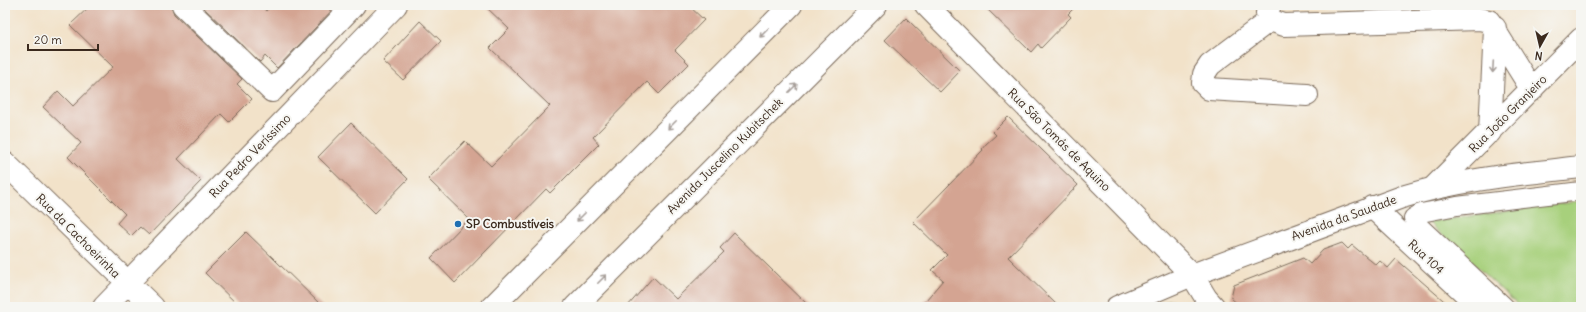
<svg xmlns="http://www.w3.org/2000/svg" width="1586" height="312" font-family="Delius,sans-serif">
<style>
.green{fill:#a7d07b;stroke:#717d4c}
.building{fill:#d4a492}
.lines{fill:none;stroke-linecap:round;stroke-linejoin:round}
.pedestrian-casing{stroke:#7b6a5a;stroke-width:20}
.minor-casing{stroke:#7b6a5a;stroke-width:24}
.tertiary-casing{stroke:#7b6a5a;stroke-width:24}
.primary-casing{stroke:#7b6a5a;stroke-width:24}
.pedestrian{stroke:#fff;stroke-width:18}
.minor{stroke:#fff;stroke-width:22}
.tertiary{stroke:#fff;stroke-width:22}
.primary{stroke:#fff;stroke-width:22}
.oneway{stroke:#a79f9a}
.poi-dot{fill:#1f6fb2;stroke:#f6f6f2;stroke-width:1.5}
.labels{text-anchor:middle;stroke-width:4;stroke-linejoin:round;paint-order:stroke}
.street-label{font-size:12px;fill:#3b2a1e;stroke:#f6f6f2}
.poi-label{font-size:12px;font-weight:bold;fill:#3b2a1e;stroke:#f6f6f2;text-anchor:start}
</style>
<rect width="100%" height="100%" fill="#f6f6f2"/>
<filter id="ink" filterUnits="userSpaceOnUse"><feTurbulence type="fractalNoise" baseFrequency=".025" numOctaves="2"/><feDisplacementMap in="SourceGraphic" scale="8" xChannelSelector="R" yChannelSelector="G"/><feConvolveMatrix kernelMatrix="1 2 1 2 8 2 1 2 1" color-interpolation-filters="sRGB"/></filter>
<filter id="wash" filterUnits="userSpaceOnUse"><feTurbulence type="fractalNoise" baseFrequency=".012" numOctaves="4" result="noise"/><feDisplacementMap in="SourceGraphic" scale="16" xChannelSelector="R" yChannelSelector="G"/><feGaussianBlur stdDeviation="0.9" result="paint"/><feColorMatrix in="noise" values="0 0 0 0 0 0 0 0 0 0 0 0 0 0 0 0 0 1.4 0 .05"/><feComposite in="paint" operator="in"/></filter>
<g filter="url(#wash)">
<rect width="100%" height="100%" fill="#f2e2c9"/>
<path class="green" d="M1581,201V307H1520L1428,222Z
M1169,300L1190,304L1194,307H1151Z"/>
<g id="blocks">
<path class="building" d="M91,5H171L174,14L242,79L237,84L252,99L229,122L221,114L178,159L201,181L149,235L140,227L131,236L117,223L125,214L68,157L81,143L43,107L58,91L73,106L113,67L70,25Z
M206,5H260L266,11L272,5H337L277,68L265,56L260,62L204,8Z
M484,5H688L704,20L675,50L689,64L659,94L647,82L593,137L599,144L550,193L546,189L455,283L431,258L469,219L428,179L465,141L491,166L550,106L490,48L509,29Z
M983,5H1077L1068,14L1071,17L1041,48L1038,44L1031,52Z
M906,18L960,71L940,92L885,40Z
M420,21L441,41L403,80L383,61Z
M1008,117L1078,185L1008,257L1059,307H920L943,280L932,270L947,255L913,222L983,150L982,149L986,144L996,135L993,132Z
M351,123L408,179L375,213L318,157Z
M246,232L275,260L323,307H240L205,273Z
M734,233L810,307H627L653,277L676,299L724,252L720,248Z
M1342,243L1348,249L1352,245L1376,265L1380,261L1388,268L1396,259L1451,307H1241L1231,298L1234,285L1303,258L1310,264L1323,250Z"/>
</g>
</g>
<g filter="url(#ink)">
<use href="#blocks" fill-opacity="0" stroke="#7b6a5a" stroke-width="1"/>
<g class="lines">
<defs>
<path id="pedestrian" d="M1505,307L1415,222L1413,218L1421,213L1457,206L1581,191"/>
<path id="minor" d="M183,5L272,91L354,5
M926,5L1192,275L1206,298L1214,307
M1270,5L1267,13L1270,20L1284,25L1479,19L1489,21L1532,90
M1270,20L1210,65L1204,74L1203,83L1209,89L1307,95
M1490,132L1495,28
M5,163L153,307
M1434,187L1581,39
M1372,207L1480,307
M104,307L396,5"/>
<path id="tertiary" d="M1117,307L1192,275L1402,197C1460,179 1520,174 1581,167"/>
<path id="primary" d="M492,307L791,5
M575,307L876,5"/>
</defs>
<use href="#pedestrian" class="pedestrian-casing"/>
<use href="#minor" class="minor-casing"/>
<use href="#tertiary" class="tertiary-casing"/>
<use href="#primary" class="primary-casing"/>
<use href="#pedestrian" class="pedestrian"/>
<use href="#minor" class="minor"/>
<use href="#tertiary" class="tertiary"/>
<use href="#primary" class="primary"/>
</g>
<defs><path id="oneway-shaft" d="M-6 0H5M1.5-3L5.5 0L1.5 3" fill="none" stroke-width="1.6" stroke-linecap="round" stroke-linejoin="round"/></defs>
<g class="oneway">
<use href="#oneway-shaft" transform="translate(764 33) rotate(135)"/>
<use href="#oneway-shaft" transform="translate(1493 67) rotate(93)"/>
<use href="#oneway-shaft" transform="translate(793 88) rotate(-45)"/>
<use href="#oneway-shaft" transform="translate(672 125) rotate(135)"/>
<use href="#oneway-shaft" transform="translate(581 217) rotate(135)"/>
<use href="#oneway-shaft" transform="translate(602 279) rotate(-45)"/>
</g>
</g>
<circle class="poi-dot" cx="458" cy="224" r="4"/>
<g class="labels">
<g class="street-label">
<text transform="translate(1508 114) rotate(-45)" y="4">Rua João Granjeiro</text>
<text transform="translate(1059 140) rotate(45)" y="4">Rua São Tomás de Aquino</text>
<text transform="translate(250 156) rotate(-46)" y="4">Rua Pedro Veríssimo</text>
<text transform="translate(725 156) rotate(-45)" y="4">Avenida Juscelino Kubitschek</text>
<text transform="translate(1344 218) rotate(-20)" y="4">Avenida da Saudade</text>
<text transform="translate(78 236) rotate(45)" y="4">Rua da Cachoeirinha</text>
<text transform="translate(1426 257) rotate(43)" y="4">Rua 104</text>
</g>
<g class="poi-label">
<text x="466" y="228">SP Combustíveis</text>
</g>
</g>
<rect width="1586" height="312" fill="none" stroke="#f6f6f2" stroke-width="20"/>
<g transform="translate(1540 46) rotate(188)" stroke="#f6f6f2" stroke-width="3" paint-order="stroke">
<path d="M0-3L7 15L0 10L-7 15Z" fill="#3b2a1e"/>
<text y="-6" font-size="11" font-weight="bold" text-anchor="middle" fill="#3b2a1e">N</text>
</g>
<path d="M28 44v6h70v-6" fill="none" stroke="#3b2a1e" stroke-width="2"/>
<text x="34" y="44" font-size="12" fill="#3b2a1e" stroke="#f6f6f2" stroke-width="3" paint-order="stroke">20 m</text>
</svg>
